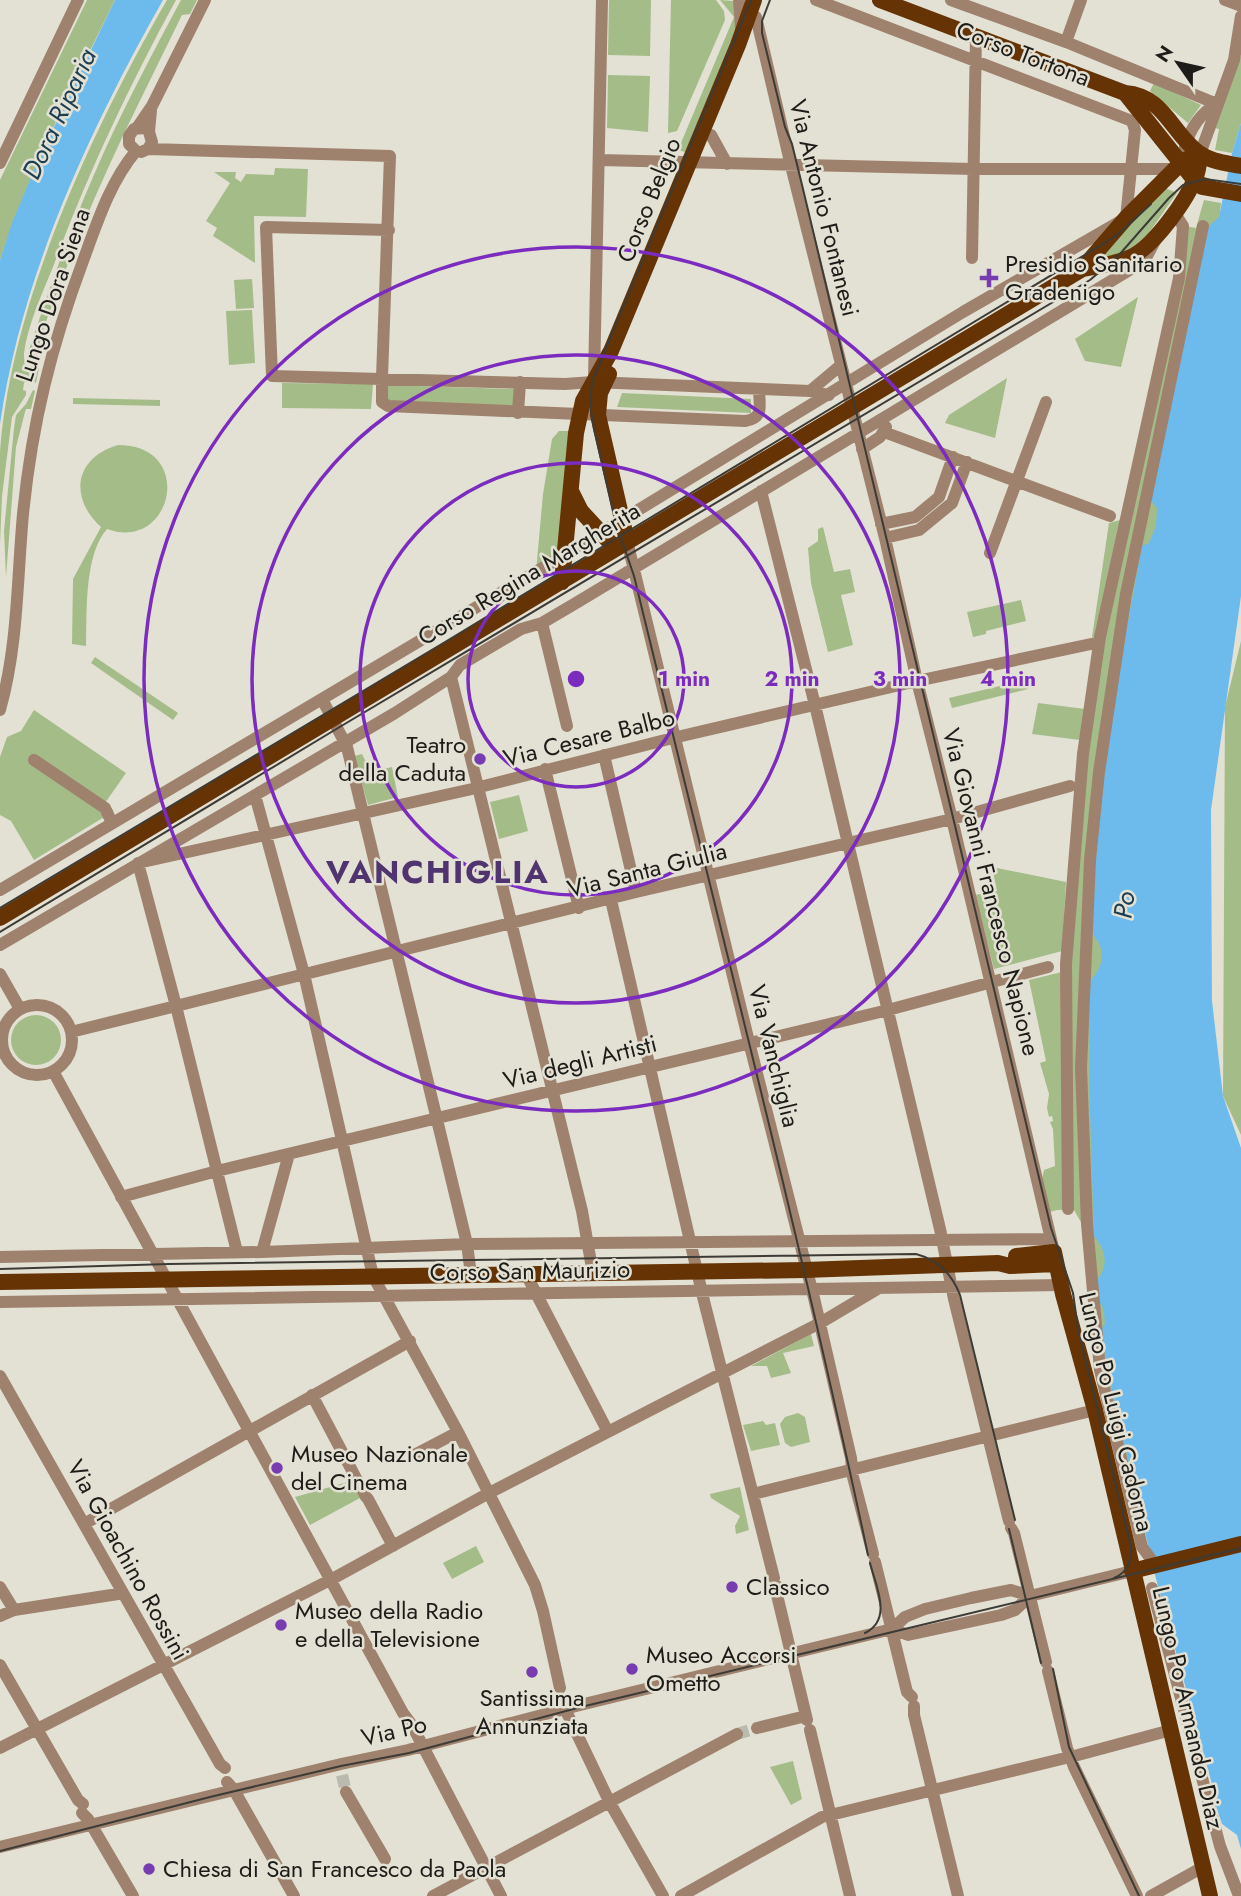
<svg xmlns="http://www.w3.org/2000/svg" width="1241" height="1896" font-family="Jost,sans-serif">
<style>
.green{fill:#a4bc88}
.water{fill:#6dbbed}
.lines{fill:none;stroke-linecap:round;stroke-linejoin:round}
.minor-tunnel{stroke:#bbbaae;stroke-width:12;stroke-dasharray:12 6;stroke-linecap:butt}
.minor{stroke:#9f826d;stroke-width:12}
.major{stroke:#653304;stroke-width:16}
.tram{stroke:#3d3b36;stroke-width:2}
.ring{fill:none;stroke:#7b2cbf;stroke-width:3.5}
.poi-dot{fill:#783cb1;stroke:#e3e1d4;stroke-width:2.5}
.labels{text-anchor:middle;stroke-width:5;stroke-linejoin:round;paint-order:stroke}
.street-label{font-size:24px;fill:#1d1c18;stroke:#e3e1d4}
.poi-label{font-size:24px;fill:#1d1c18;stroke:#e3e1d4;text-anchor:start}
.water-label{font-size:26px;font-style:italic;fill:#1c3e53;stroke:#e3e1d4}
.district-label{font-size:32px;font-weight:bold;letter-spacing:2px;fill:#50346f;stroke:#e3e1d4}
.centre{fill:#7b2cbf;stroke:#e3e1d4;stroke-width:3.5}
.ring-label{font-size:21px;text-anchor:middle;font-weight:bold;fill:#7b2cbf;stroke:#e3e1d4;stroke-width:5;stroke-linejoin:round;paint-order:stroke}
</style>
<rect width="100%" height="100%" fill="#e3e1d4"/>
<path class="green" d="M87,0H115C73,85 30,170 0,260V180Z
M167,0H176C129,86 87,175 53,267C42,294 28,324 24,353C23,364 30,369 30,378L24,383L23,390L26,391V395L12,417L2,496L0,544C0,514 0,483 0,453C10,304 93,128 167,0Z
M181,0H197L190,14L182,15C140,101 96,186 63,277C53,304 39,334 36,363L39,368L36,383L33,381C35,370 27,363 28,353C48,293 68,234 93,177C119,116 150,58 181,0Z
M609,0H651L650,56L608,55Z
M671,0H716L724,11L725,20L677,131L668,133Z
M720,0L733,1L739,24L685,152L678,150L734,17Z
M1241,55V123L1232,153L1215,150L1219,129L1215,128Z
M608,75L650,76L648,132L607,128Z
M1154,83L1201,105L1188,123L1150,91Z
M275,168L308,169L306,217L254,216L255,263L213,236L217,228L206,221L230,183L214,172H236L235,178L241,182L246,174L274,175Z
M1163,187L1177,193L1148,234L1127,252L1094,260Z
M1204,200L1221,203L1110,1250L1107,1332L1145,1542L1100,1370L1082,1224L1074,1210H1057L1046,1213L1040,1188L1044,1170L1055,1166L1053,1129L1050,1122L1053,1121L1052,1116L1049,1117L1047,1108L1049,1094L1040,1063L1046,1061L1029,980L1066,971L1100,638L1091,644L1109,523L1124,519L1185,226L1196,228Z
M252,279L254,308L236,309L234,280Z
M1138,297L1121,367L1085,361L1075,339Z
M252,310L255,363L229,365L226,311Z
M1007,378L995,438L945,423L949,415Z
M282,383L373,384L371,409L282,408Z
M385,385L514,389L513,408L384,404Z
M33,390L35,391L31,409H26L25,412L16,447L6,577L4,531L14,428L16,415L26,404Z
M622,393L751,399V413L617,407Z
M73,398L160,400V406L73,404Z
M559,431H572L566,554L536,572L543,494L552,439Z
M118,445C197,445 172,553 107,529C84,555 87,612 86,646L72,644L73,579L101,527C69,498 74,458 118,445Z
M823,527L834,572L850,569L855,592L841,595L853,645L828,652L811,583L808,548L818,541V529Z
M1021,600L1026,621L986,631V634L973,637L967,612Z
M1241,641V1135L1223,1096L1225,707Z
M95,657L178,713L173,720L91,663Z
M1026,680L1028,689L952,708L949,698Z
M1038,703L1085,709L1080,740L1032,734Z
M34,710L126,773L105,803L114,811L34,860L11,821L0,815V757L7,737L21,731Z
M362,754L371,772L392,767L398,797L368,805L354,756Z
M519,795L528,831L499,839L490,802Z
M992,867L1066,882L1062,951L994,969L975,895L997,891Z
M11 1040a25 25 0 1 1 50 0a25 25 0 1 1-50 0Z
M811,1334L814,1346L783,1353L791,1373L771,1378L767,1366H751Z
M798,1413L805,1417L810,1442L791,1447L785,1443L780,1424L785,1417Z
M763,1421L766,1425L775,1423L780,1445L751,1451L743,1425Z
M351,1481L360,1498L310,1525L295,1497Z
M740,1487L749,1530L736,1534L735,1526L740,1516L711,1498L710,1494Z
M476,1546L484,1562L452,1579L443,1563Z
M793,1761L802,1799L791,1805L770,1767Z"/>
<path class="water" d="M115,0H163C89,131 22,274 0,424V260L12,223L39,158Z
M1241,123V596L1211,810L1212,1001L1223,1096L1241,1148V1849L1237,1835L1222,1824L1214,1800L1216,1799L1155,1575L1112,1391L1101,1329L1105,1324C1104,1315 1105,1307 1098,1301L1097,1280C1109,1266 1106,1250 1094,1236L1089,1081L1090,980C1100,972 1104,959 1100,946C1099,941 1093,937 1093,933C1090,921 1094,903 1094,891C1099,775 1121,659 1142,546L1149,543L1156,526L1157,508L1151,501L1205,230L1219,217L1232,153Z"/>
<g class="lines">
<path class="minor-tunnel" d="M737,1734L757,1728
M342,1775L346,1792"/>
<path class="minor" d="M739,0L741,27
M951,0L1066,42L1217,104
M1225,0L1241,6
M756,17L791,166L885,538L917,681L952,819L1054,1252
M1066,42L1081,0
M137,128L152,106L205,0
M711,135L727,164
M1185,147C1190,129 1201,112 1217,104
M148,149L390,156L382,378V402L388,406L745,421C765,418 759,405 759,389
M136,151L129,144V136L134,129L144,128
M141,152L148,149L152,142L149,132L151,110
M1200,154L1234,60L1241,16
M600,160L973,169H1175
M0,163L78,0
M389,230L266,227L272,376L565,384L593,382L810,391L829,395
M972,258L976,37
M594,379L602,0
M810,391L841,365
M518,413L520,382
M884,432L1110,516
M862,449L880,437L886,427
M761,491L815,705L940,1229L954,1299L1009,1521
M881,524L915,517L939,497L953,457
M885,538L919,530L952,503L967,462
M627,541L749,1042L814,1298L851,1458L853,1477L873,1554
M990,553L1046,402
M542,623L567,726
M451,677L582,1211L593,1274
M322,699L347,747L467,1244L471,1275
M0,710C18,646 17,580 23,514C32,423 51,347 83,261C97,223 110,182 136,151
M604,755L636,892
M34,760L105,808L112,823
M545,769L579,908
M255,795L304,974L373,1276L458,1432L535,1585L543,1611L560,1688
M0,890L566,554L963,312L1126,218L1135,130L1132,121L816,0
M611,900L703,1297L774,1578
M0,945L395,713L451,677L460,665L521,629L542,623L576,603L1136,266L1147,256L1155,241
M0,974L20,1009
M2 1040a35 35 0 1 1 70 0a35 35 0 1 1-70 0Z
M71,1032L636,892L952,819L1070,786
M53,1071L403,1713L412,1725
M121,1197L217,1171L888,1010L1048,967
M1068,1209L1066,964L1083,754L1100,637L1179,278L1183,226L1174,212
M237,1252L176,1006L138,863L472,789L673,738L917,681L1091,644
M262,1252L289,1154
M0,1257L262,1252L467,1244L1051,1239
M526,1274L608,1432
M0,1302L1061,1285
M0,1376L220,1764L225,1768
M312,1395L366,1497
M416,1454L458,1432
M753,1494L1095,1410
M368,1499L393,1546
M84,1524L410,1341
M1011,1528L1014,1533L1046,1662
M1151,1559L1142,1547L1100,1370L1087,1224L1081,1068L1090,860L1099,772L1126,594L1203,226
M875,1562L907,1692L912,1697
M777,1586V1595L807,1720
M0,1587L14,1610
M1152,1588L1220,1846L1239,1896
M0,1616L14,1610L118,1594
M892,1629L908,1635L1001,1615L1015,1610L1030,1596L1132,1571
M0,1665L78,1800L83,1804
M1048,1671L1067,1748L1074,1767L1137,1896
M555,1699L566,1711L610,1803L663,1896
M914,1706V1715L958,1896
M757,1728L806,1716
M810,1730L850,1896
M416,1733L501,1896
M0,1748L334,1578L489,1493L820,1323L879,1288
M227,1782L234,1790L294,1896
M346,1792L385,1859
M82,1813L88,1819L133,1896
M0,1847L341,1764L408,1750L580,1705L892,1629L905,1617L925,1609L971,1598L1011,1590L1030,1596
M433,1896L737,1734
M681,1896L822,1817L1078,1755L1171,1730
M1151,1896L1203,1867"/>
<path class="major" d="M880,0L1125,93C1165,96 1171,133 1199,153C1211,162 1227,163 1241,166
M1125,93L1192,177L1200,184L1212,188
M1202,187L1241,194
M1082,269C1098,266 1116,264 1131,257C1154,246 1187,200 1196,176C1199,169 1199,161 1200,154
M609,374L600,393L598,415L627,541
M571,491L581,511L615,548
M562,582L576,433L583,401L611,351L738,45L754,0
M0,918L1081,270L1126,218L1175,169L1187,159L1200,154
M1016,1256L1054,1252L1063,1294L1095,1410L1210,1896
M0,1282L805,1270L998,1263L1010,1266L1056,1264
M1132,1571L1241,1544"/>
<path class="tram" d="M751,0L592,382L590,405L594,429L616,523L634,576C713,901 798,1227 868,1555
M770,0L762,21V33L785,127L792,144L803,189L1051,1228L1073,1293L1078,1329L1130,1543C1133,1558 1129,1572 1114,1578
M0,908L445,642L1116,236L1151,204
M0,932L338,728L1090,280L1119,255L1169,198L1183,185L1205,179L1241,184
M0,1269L169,1264L916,1254C939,1260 952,1274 960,1295L1015,1520
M1009,1529L1041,1663
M865,1633C893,1619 876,1587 870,1563
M1053,1669L1069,1747L1139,1896
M0,1851L210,1797L341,1766L409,1753L581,1707L1241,1548"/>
</g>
<g class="ring">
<circle cx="576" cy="679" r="108"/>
<circle cx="576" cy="679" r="216"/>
<circle cx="576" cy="679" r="324"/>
<circle cx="576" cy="679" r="432"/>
</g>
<g class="poi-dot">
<path d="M985.5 267.5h7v7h7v7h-7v7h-7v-7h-7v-7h7z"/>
<circle cx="480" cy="759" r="7"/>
<circle cx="277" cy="1468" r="7"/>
<circle cx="732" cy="1587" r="7"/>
<circle cx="281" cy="1625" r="7"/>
<circle cx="632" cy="1669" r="7"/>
<circle cx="532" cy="1672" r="7"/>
<circle cx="149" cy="1869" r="7"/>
</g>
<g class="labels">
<g class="street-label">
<text transform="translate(1023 54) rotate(21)" y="8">Corso Tortona</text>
<text transform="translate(649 200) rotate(-68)" y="8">Corso Belgio</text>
<text transform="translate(824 208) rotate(76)" y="8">Via Antonio Fontanesi</text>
<text transform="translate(53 295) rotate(-71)" y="8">Lungo Dora Siena</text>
<text transform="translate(529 574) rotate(-31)" y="8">Corso Regina Margherita</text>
<text transform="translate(589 738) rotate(-14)" y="8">Via Cesare Balbo</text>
<text transform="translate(647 870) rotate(-14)" y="8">Via Santa Giulia</text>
<text transform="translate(991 892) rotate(76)" y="8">Via Giovanni Francesco Napione</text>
<text transform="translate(774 1056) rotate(76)" y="8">Via Vanchiglia</text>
<text transform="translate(580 1062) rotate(-14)" y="8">Via degli Artisti</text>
<text transform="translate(530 1271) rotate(-1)" y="8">Corso San Maurizio</text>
<text transform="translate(1116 1412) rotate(76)" y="8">Lungo Po Luigi Cadorna</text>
<text transform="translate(128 1560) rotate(61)" y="8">Via Gioachino Rossini</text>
<text transform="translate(1188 1708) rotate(77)" y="8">Lungo Po Armando Diaz</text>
<text transform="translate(394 1731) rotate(-13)" y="8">Via Po</text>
</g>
<g class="poi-label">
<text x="1005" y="272">Presidio Sanitario<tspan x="1005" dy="28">Gradenigo</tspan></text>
<text x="466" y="753" text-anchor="end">Teatro<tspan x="466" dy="28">della Caduta</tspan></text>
<text x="291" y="1462">Museo Nazionale<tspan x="291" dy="28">del Cinema</tspan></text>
<text x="746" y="1595">Classico</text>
<text x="295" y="1619">Museo della Radio<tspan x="295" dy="28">e della Televisione</tspan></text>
<text x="646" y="1663">Museo Accorsi<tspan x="646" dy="28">Ometto</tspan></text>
<text x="532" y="1706" text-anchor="middle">Santissima<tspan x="532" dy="28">Annunziata</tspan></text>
<text x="163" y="1877">Chiesa di San Francesco da Paola</text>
</g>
<g class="water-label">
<text transform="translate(59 114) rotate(-65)" y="9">Dora Riparia</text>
<text transform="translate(1124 905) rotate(-83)" y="9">Po</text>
</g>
<g class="district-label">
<text x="438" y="883">VANCHIGLIA</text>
</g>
</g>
<circle cx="576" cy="679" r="10" class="centre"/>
<g class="ring-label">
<text x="684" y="686">1 min</text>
<text x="792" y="686">2 min</text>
<text x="900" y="686">3 min</text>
<text x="1008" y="686">4 min</text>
</g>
<g transform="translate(1178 63) rotate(304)" stroke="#e3e1d4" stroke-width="5" paint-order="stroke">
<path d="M0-5L12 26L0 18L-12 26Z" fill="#1d1c18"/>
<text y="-10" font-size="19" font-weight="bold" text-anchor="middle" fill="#1d1c18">N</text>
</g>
</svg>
